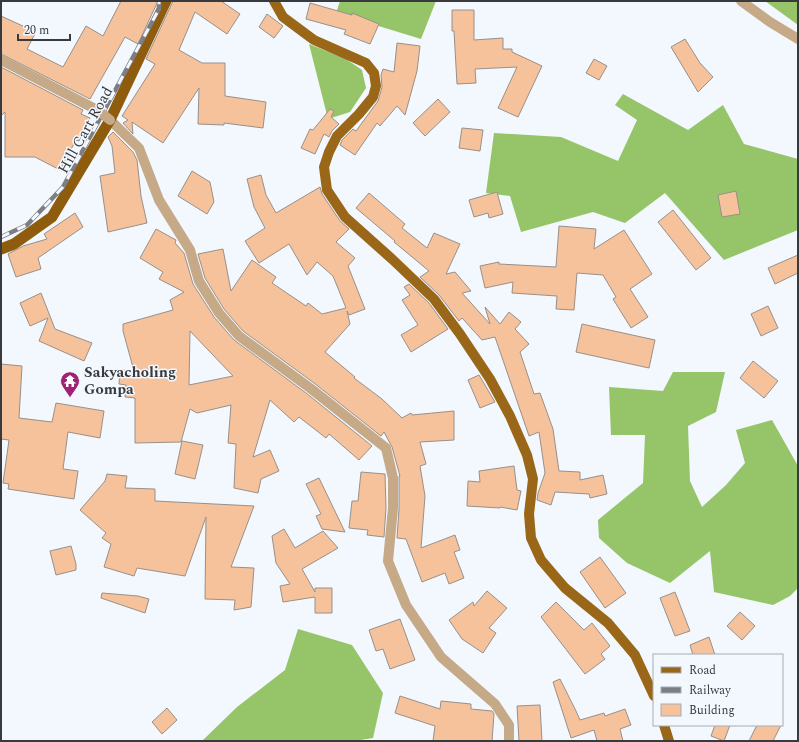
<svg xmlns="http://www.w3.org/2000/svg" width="799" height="742" font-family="Spectral,serif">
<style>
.forest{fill:#96c469}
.building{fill:#f5c29b;stroke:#98908a;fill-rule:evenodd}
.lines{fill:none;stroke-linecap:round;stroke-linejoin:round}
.minor{stroke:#c6a986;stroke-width:10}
.primary{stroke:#9a6617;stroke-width:10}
.trunk{stroke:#8e5c0c;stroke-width:11}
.rail-casing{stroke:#7c7e84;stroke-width:4.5}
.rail{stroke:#f3f7fe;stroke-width:3;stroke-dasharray:9;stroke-linecap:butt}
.minor-bridge{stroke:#c6a986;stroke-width:10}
.labels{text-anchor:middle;stroke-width:3;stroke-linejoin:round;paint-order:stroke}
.street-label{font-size:15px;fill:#383a3e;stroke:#f3f7fe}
.poi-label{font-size:15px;font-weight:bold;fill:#383a3e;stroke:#f3f7fe;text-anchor:start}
</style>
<rect width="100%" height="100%" fill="#f3f7fe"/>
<path class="forest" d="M340,1H436L421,39L336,13Z
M765,1H798V25Z
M309,44L346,59L362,70L366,88L350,112L328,119Z
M623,94L688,130L723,105L744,144L798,159V230L724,260L665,193L625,223L593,212L521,232L510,196L486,193L494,133L561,137L618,161L637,120L615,105Z
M673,372H725L716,412L688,426L690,481L702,507L726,485L745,463L736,430L772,420L798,466V588L790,596L773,605L714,592L710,551L670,583L627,563L599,538L598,520L643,483L645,435H611L609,387L663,391Z
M298,629L352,645L383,693L373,738L354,741H202L237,707L285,670Z"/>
<path class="building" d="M121,1H158L138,44L125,37L90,99L1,54V16L36,32L27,49L63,67L86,26L103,36Z
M173,1H221L240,14L227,34L195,12L179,50L202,63H225V96L266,102L263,128L224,123V125L198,124L199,88L163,143L132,122L133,134L123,123L128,120L122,116L155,64L146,59Z
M310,3L352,15V13L379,24L370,44L344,34L346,30L306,19Z
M452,10H474V40L503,38V49H512V52L542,66L518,117L498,108L517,67L475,69L476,83L457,84L454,31H452Z
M267,14L283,26L274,38L259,27Z
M685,39L700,63L713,77L698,92L671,47Z
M397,43L420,46L417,71L405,115L397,106L380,126L377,123L355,155L340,145L342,140L353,129L356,131L378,101L382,87L381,75L383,69L394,72Z
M594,59L607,66L599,80L586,73Z
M1,67L83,110L81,114L90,118L79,141L76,140L60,170L35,157H5V112L1,116Z
M438,99L450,112L425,136L413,123Z
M330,109L334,111L331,117L339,124L332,131L329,137L324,134L315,154L301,148L310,129L313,130Z
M462,128L483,130L480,151L459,148Z
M113,132L133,152L137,160L141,196L147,223L108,232L100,176L115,173L112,146L108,137Z
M192,171L210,182L214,202L207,214L178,196Z
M261,175L266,195L276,213L320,187L322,194L340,221L349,229L336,242L355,258L348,266L365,309L349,315L347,311L350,324L325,352L355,377L354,378L382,399L402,418L411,413L412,415L454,411V440L420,442L426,464L420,466L425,496L421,548L455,535L460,550L454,552L464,578L449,584L445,573L422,582L406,539L397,538L399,509V476H400L392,447L384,432L381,436L314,383L243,331L224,309L205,278L198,254L223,249L231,291L252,260L276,277L272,283L306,306L308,303L322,314L346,308L333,276L317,262L307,275L289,244L259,263L245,241L265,228L254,207L247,179Z
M736,191L740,214L722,217L718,195Z
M497,192L503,214L489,218L488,213L474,217L469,200Z
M369,193L405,224L402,228L427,248L434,233L460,244L446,274L455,272L471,291L462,293L490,324L485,307L500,324L509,312L521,322L515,329L529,344L520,352L534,394L540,393L553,429L559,471L580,472V480L603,475L607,494L590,498L589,494L555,492L551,505L537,500L538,493L545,473L539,432L529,436L495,337L482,340L462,318L459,321L439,295L420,277L429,271L394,242L395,241L356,208Z
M673,210L711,258L696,270L658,222Z
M75,213L83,227L38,258L41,269L16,277L8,254L23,246L47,239L44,234Z
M559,226L596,229L594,249L624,230L652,274L630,289L648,317L631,328L613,299L616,297L603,275L577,273L574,310L556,309L557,296L512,293L513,282L485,288L480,266L499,262V264L556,267Z
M156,229L176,240L175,243L184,253L193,284L214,317L234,340L306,393L372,446L359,460L329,434L326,438L299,417L294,422L270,400L253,457L270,450L279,471L261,479L258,493L234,488L236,444L228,443L231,405L197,413L190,409L181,442L135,443V398L125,397L126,385L119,384L120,370L134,371L123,331V324L173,310L170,300L184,292L159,279L163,272L140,258ZM190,331L233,376L189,385Z
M798,255V273L775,284L768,268Z
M409,284L429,303L448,329L411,352L401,335L418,325L402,300L410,295L404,287Z
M41,293L55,329L92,343L84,361L39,341L48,318L30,326L20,303Z
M768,306L778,328L761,336L751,314Z
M582,324L655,340L649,368L576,352Z
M753,361L778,381L764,398L740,378Z
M1,364L22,366L19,418L52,422L56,403L104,411L100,438L68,432L63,469L78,471L74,499L8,489L9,484L3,483L9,440L1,439Z
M479,375L495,402L480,408L468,380Z
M182,441L203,445L195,479L175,474Z
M514,466L517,490L521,491L517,510L500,507V508L467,506L468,481L480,482L479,471Z
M361,472L385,474L386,508L384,537L367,535L368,530L349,528L352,501H358Z
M107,474L127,476L125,488L155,489V501L254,506L231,567L254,568L251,607L234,610L235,600L205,599L206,517L185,576L137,568L134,576L104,567L111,544L102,538L106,533L80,510L105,481Z
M319,478L345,532L322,529L316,516L321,514L306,484Z
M284,529L295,548L323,531L338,548L302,569L315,592V588H332V613H315V597L283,602L280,586L290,584L276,563L272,536Z
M71,546L76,564V570L56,575L50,551Z
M600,557L626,593L605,608L580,572Z
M487,591L507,608L489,628L496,633L483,653L462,639L449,620L473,602L474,606Z
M675,592L690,631L675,636L660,598Z
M102,593L138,596L149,599L145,613L101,598Z
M556,602L584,630L592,623L610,646L601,654L605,659L585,674L541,617Z
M740,612L755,626L742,640L727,626Z
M400,619L415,660L390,669L383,649L376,651L369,630Z
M709,637L715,655H693L690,645Z
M560,679L576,711L580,720L604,713L605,716L625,709L631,725L620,729L623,741H597L594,730L571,738L553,682Z
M400,696L440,709L441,701L471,704V709L492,711L494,714L492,741H433L435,726L395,713Z
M540,705L542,741H519L517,706Z
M167,708L177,720L162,734L152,722Z
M715,725H730L724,741L711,736Z
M757,725H781L773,741H749Z"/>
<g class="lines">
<path class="minor" d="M741,1L770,22L798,39
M1,60L99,111
M110,120L139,148L159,200L190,250L199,281L219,313L239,336L310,388L386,448L393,478V508L388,561L406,605L441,657L495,704L509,725V741"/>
<path class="primary" d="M274,1L283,17L314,40L366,63L374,73L376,86L373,97L359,114L337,136L329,152L324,167L327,190L345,217L392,259L434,299L460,334L490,379L510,416L527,455L533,479L529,514L531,538L541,560L565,588L608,623L635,655L654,696
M664,725L669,741"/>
<path class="trunk" d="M1,249L14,244L52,217L110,120L166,1"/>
<defs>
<path id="rail" d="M1,237L27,225L63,187L159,9V1"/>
</defs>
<use href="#rail" class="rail-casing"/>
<use href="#rail" class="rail"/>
<path class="minor-bridge" d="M99,111L110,120"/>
</g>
<defs>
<symbol id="temple-pin" viewBox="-11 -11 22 30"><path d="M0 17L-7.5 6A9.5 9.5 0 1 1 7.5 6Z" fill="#9f2277" stroke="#f3f7fe"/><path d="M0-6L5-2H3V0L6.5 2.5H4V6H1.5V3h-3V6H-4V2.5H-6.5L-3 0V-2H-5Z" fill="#fff"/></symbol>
</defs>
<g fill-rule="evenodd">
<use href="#temple-pin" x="59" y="370" width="22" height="30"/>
</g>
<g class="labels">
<g class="street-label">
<text transform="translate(85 130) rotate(-61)" y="5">Hill Cart Road</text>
</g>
<g class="poi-label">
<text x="84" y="377">Sakyacholing<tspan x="84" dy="17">Gompa</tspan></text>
</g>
</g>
<rect width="799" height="742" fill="none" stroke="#383a3e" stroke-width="4"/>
<rect x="653" y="654" width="130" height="72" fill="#f3f7fe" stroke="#a8abb1"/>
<rect x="661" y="667" width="20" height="6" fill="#9a6617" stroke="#a8abb1"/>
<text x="689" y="674" font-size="12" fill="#383a3e">Road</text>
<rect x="661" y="687" width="20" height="6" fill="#7c7e84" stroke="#a8abb1"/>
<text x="689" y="694" font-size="12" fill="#383a3e">Railway</text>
<rect x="661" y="704" width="20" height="12" fill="#f5c29b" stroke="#a8abb1"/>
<text x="689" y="714" font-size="12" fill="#383a3e">Building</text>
<path d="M18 34v6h52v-6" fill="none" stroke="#383a3e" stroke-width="2"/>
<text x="24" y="34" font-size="12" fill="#383a3e" stroke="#f3f7fe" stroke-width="3" paint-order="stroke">20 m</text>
</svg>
